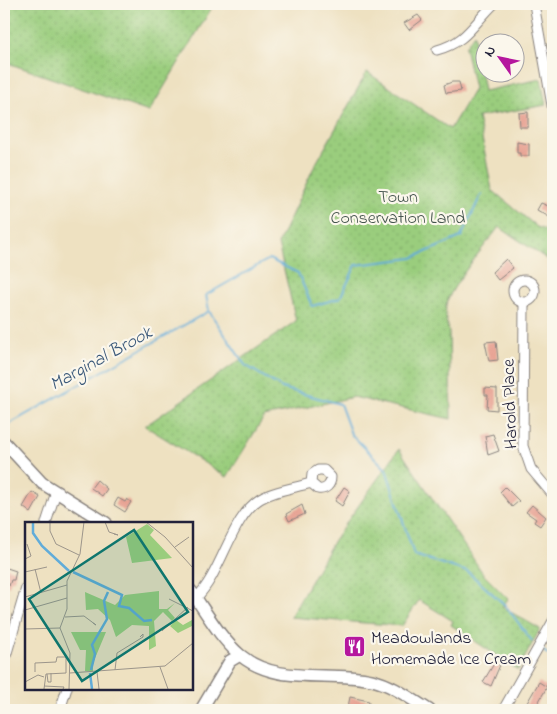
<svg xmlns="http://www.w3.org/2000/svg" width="557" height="714" font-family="'Indie Flower',sans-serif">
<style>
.grass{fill:url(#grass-dots);stroke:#5e785c}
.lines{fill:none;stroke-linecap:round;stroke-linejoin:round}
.stream{stroke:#61acd9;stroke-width:2}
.building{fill:#e7a293}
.minor-casing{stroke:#88827e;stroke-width:11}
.major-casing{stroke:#88827e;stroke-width:14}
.minor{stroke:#fff;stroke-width:9}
.major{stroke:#fff;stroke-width:11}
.labels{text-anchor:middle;stroke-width:4.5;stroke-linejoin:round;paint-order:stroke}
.park-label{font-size:18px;fill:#46554f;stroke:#fbf7ec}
.street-label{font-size:18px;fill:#22223b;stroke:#fbf7ec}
.poi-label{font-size:18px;fill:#22223b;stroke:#fbf7ec;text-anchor:start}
.water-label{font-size:19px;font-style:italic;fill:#3b597a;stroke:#fbf7ec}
.inset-river{fill:none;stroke:#61acd9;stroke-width:2.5}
.inset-road{fill:none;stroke:#9c958b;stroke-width:1}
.view{fill:#0f766e;fill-opacity:0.15;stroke:#0f766e;stroke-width:2.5}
.inset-edge{fill:none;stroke:#22223b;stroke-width:2.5}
</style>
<defs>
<pattern id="grass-dots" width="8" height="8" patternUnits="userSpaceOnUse" patternTransform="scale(1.25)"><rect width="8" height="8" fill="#9acd7d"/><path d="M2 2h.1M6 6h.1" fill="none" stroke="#84b06d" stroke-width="1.8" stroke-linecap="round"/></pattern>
</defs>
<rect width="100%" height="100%" fill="#fbf7ec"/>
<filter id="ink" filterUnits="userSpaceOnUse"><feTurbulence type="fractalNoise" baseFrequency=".02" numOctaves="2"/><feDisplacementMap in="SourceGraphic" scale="10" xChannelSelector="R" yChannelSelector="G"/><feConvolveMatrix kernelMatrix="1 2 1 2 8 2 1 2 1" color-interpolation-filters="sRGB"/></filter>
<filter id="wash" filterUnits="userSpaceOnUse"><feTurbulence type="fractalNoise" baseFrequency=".0096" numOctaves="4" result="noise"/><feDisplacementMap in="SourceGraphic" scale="20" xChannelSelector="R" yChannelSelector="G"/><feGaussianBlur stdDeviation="1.12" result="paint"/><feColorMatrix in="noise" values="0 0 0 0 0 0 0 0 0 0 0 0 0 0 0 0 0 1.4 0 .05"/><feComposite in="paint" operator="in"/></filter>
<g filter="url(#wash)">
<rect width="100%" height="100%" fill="#eee1c1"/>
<path class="grass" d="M8,4H214L149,112L5,62Z
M474,34L484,91L541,79L546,105L478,117L492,190L537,227L553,233V263L499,227C487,243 450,287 446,305C445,315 446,323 449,332L451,419L353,397L264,417L227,477L145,426L296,321L278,244L313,169L367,72L450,129L474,89L465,47Z
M399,449L484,575L508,599L502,607L540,629L518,670L451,625L453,621L419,600L402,626L290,617L334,540Z"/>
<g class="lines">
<path class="stream" d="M481,195L461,237L412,258L356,265L340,298L312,306L298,273L269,259L206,295L209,311L245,365L282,388L340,404L351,434L386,469L414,555L468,572L505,605L532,641
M4,427L209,311
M542,650L553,658"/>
</g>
<g id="blocks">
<path class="building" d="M418,15L422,20L409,30L404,23Z
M452,82H459L461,91L446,93L444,85Z
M528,112V127H520L519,113Z
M517,142L529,144V156H520V153H517Z
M541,203L553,208L551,218L537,210Z
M506,259L513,268L498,280L492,272Z
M496,341L498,360L489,361L485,342Z
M485,388L497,389V410L487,409L488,395H485Z
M493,434L499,451L488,455L485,436Z
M97,480L107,489L102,496L91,488Z
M344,487L350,491L342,506L335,501Z
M505,487L519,501L512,507L500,492Z
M32,492L40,497L31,513L23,507Z
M118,498L125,502L127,499L131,502L125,512L114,505Z
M302,505L305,514L289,521L286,514Z
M532,505L546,517L540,526L534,522L536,519L526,512Z
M4,567L16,571L14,580H11L9,586L4,584Z
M495,662L500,665L491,686L483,682Z
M539,682L547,687L534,710H528L524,708Z
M350,697L369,701L367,710L348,707Z"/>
</g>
</g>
<g filter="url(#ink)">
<use href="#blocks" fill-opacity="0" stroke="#88827e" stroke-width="1"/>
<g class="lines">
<defs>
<path id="minor" d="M534,4L553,111
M437,50C467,42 473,24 494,4
M513 291a11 11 0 1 1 22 0a11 11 0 1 1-22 0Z
M524,303L523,446L531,469L553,495
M46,523L56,492
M196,598C222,573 231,517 260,499C274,490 295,488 311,483L318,489C326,490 331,485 331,477L324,470H318L312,474L311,483
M4,663L26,588
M60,710L67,688
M503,710L553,621"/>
<path id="major" d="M4,442L42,483L106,523
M191,591C206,612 220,638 240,655C277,686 328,670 372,680C393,685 411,699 429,710
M201,710L230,661L240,655"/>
</defs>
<use href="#minor" class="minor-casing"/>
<use href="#major" class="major-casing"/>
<use href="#minor" class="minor"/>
<use href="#major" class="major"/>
</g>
</g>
<defs>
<symbol id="restaurant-square" viewBox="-11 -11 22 22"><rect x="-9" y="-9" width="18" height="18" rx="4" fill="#b5179e" stroke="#fbf7ec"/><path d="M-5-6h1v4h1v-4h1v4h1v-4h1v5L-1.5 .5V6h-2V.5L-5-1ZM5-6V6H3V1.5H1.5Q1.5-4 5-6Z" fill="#fff"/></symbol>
</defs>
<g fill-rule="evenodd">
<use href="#restaurant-square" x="342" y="634" width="25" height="25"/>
</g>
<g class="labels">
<g class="park-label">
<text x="398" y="202">Town<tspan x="398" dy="21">Conservation Land</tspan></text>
</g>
<g class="street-label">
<text transform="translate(509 404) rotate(-92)" y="6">Harold Place</text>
</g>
<g class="poi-label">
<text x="371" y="643">Meadowlands<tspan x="371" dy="21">Homemade Ice Cream</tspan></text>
</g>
<g class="water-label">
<text transform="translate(100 357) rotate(-29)" y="7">Marginal Brook</text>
</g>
</g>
<g transform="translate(25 522)">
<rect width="168" height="168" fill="#eee1c1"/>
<path d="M122,2L129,8L125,13L147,36L107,41L101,15ZM134,69V87H142L150,81L143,88L150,96L147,99L138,90L129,99L131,124L124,128V104L107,103L91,115L85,98L73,87L61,88L60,70L90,83L100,73ZM151,98L158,103L167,98V104L153,111L145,104ZM46,110H81L68,141V149H60L61,128H55Z" fill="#9acd7d"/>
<path class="inset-river" d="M8,0V11L17,24L44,49M48,50L97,73L94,84L104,86L119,99L127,98M66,148L70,132L67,123L82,97L79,79L83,70M65,151L67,167"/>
<path class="inset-road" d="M25,0V9L31,22L54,33M80,0L84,10L93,13L89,12M121,0L140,15L168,46M150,25L164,15M0,37L6,34L2,22M10,47L16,71M0,50L22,45M0,75L42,63M144,77L168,89M0,88L42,76M40,95L59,94L71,103L68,101M0,107L35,106M137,109L163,85M135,145L143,167M90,148L92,131L118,115V112L115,115M10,150V141L31,140L32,135H41V151L21,152L19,167M72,150L74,167M45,151L140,144L168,121M22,152L23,160H26V151M0,160L13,153L19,155M19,164L39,165L38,167M44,167L45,131L35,106L42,87V59L55,32L59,0"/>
<path class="view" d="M109,8L163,90L57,159L4,77Z"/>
<rect width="168" height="168" class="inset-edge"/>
</g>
<rect width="557" height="714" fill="none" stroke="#fbf7ec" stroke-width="20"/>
<g transform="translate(500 58) rotate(303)"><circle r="24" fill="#fbf7ec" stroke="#a4a2a5"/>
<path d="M0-4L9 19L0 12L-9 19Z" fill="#b5179e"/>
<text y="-8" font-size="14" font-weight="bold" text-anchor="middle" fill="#22223b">N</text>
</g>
</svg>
